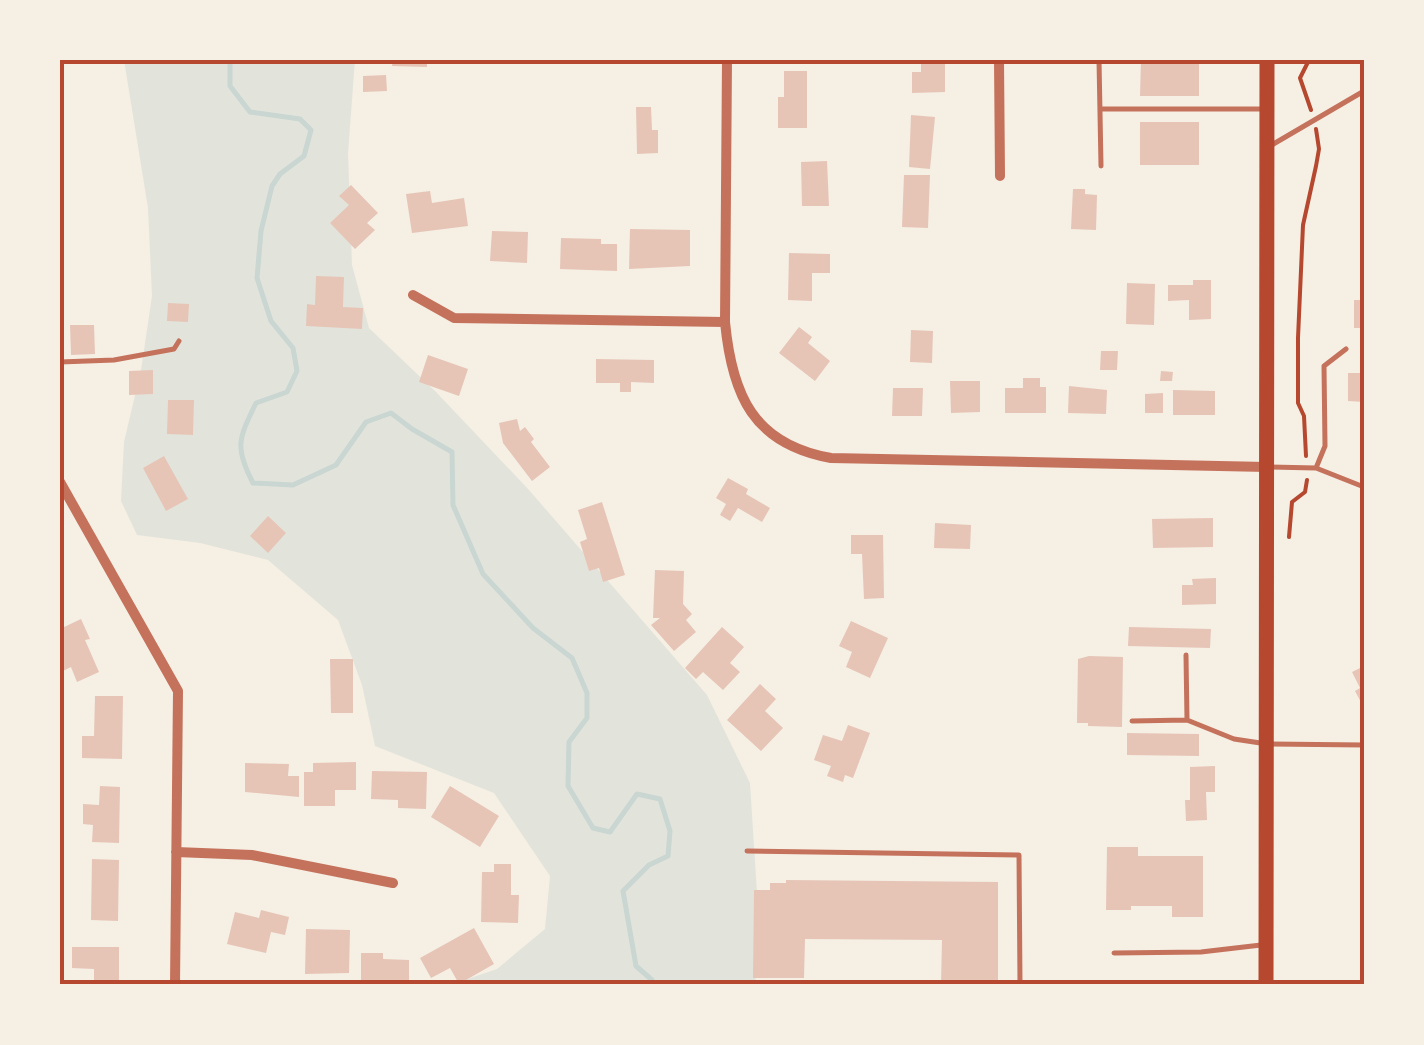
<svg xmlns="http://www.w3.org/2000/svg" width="1424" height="1045" font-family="Montserrat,sans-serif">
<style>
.green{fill:#e2e4dc}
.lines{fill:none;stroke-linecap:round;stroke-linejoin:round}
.stream{stroke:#c9d6d2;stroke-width:5}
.building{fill:#e6c5b7}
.path{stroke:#b5482f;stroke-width:4}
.service{stroke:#c5725c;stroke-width:5}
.minor{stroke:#c5725c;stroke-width:10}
.secondary{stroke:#b5482f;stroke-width:15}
.rail{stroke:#cf8b77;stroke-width:5}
.neatline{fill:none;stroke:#b5482f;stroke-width:4}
</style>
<rect width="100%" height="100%" fill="#f6efe4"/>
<path class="green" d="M124,60H355L348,153L352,265L369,328L436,392L529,490L707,695L750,783L760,941L755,985H450L497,969L545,929L550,876L494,793L375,746L362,685L338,620L268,560L200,543L137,535L121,501L124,442L141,370L152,296L148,208Z"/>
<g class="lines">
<path class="stream" d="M230,60V86L250,112L300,119L311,130L304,156L280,174L272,186L261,231L257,278L271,321L293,348L297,371L287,392L256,403C239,438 234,447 253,483L293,485L336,465L366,422L391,413L412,429L452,452L453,505L483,574L533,628L572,658L587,693V718L569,742L568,786L593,828L610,832L637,794L660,799L670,831L668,856L649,865L623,891L636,966L652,980L653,985"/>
</g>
<path class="building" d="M393,60H427V67L392,66Z
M921,60H945V92L912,93V72H921Z
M1141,60H1199V96H1140Z
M784,71H807V128H778V97H784Z
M386,75L387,91L363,92V76Z
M636,107H651L652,130H658V153L637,154Z
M911,115L935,117L930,169L909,167Z
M1140,122H1199V165H1140Z
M827,161L829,206H802L801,162Z
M904,175H930L928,228L902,227Z
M351,185L378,213L367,223L375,230L355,249L330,223L349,205L339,196Z
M1073,189H1085V194L1097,195L1096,230L1071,229Z
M430,191L432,203L464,198L468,226L412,233L406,194Z
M1360,212H1364V240H1360Z
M630,229L690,230V266L629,269Z
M492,231L528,232L527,263L490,261Z
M561,238L601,239V244H617V271L560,269Z
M789,253L830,254V273H812V301L788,300Z
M316,276L344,277L343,307L363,308L362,329L306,326L307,304L315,305Z
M1193,280H1211V319L1189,320V300L1168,301V285H1193Z
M1127,283L1155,284L1154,325L1126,324Z
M1354,300H1364V328H1354Z
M168,303L189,304L188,322L167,321Z
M70,325H94L95,354L71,355Z
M799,327L812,337L808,343L830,361L815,381L779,353Z
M911,330L933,331L932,363L910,362Z
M1101,351H1118L1117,370H1100Z
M428,355L468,369L459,396L419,382Z
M596,359L654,360V383L631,382V392H620V383H596Z
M153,370V394L129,395V371Z
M1161,371L1173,372L1172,381H1160Z
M1348,373H1364V402L1348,401Z
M1023,378H1040V387H1046V413H1005V388H1023Z
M950,381H980V412L951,413Z
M1069,386L1107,390L1106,414L1068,413Z
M893,388H923L922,416H892Z
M1173,390L1215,391V415H1173Z
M1163,393V413H1145V394Z
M168,400H194L193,435L167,434Z
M517,419L520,431L525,427L534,439L531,442L550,467L532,481L503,443L499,423Z
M164,456L188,499L166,511L143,468Z
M728,478L748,489L746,494L770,508L762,522L738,508L730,521L720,515L726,504L716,498Z
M602,502L625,575L603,582L599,568L589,571L580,542L587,539L578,510Z
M268,516L286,533L268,553L250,536Z
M1213,518V547L1153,548L1152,519Z
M935,523L971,525L970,549L934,548Z
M851,535H883L884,598L864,599L862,554H851Z
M655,570L684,571L683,604L692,614L686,620L696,632L674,651L651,625L660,618H653Z
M1216,578V604L1182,605V585H1193L1192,579Z
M81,619L90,639L85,640L99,672L77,682L71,667L61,672L60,668V629Z
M851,621L888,638L870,678L846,667L852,652L839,646Z
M722,627L744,647L730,663L740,672L723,690L703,672L696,679L685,668Z
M1129,627L1211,629L1210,648L1128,646Z
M1089,656L1123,657L1122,727L1088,726V723H1077L1078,659Z
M330,659H353V713H331Z
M1364,666V708L1355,691L1360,688L1352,672Z
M760,684L776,699L765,711L783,728L761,751L727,720Z
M95,696H123L122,759L82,758V736H94Z
M848,725L870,733L853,778L845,775L843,782L827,776L831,766L814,760L823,735L842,741Z
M1127,733L1199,734V756L1127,755Z
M356,762V790H335V806H304V772H313V763Z
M245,763L289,764L288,776H299V797L245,792Z
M1215,766V792H1206L1207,820L1186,821L1185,800H1190V767Z
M372,771L427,772L426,809L398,808V800L371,799Z
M100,786L120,787L119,843L92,842L93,825L83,824V804L99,805Z
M450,786L499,816L480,847L431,817Z
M1107,847H1138V856H1203V917H1172V906H1131V910H1106Z
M92,859L119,860L118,921L91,920Z
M494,864H511V895H519L518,923L481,922L482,872H494Z
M786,880L998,882V985H941L942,940L805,939L804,978H753L754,890H770V883H786Z
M261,910L289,917L285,935L271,932L266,953L227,944L235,912L259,918Z
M474,928L494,964L459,984L450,968L431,978L420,958Z
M306,929L350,930L349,973L305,974Z
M72,947H119V985H94V969L72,968Z
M361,953H383V959L409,960V985H361Z"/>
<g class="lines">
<path class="path" d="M1309,60L1300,78L1311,110
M1306,456L1304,416L1298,403V338L1303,225L1316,166L1319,149L1316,129
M1289,537L1292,502L1305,492L1307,480"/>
<path class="service" d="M1099,60L1101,166
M1100,109H1262
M1270,146L1364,91
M60,362L114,360L174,349L179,341
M1270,467L1316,468L1364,487
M1316,468L1325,446L1324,366L1346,349
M1186,655L1187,720
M1132,721L1187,720L1234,739L1267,744L1364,745
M747,851L1019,855L1020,985
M1114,953L1201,952L1261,945"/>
<path class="minor" d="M727,60L725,322C732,395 753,444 831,458L1267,467
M999,60L1000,176
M413,295L454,318L725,322
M60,482L178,691L175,985
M176,852L252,855L393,883"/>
<path class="secondary" d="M1266,985L1267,60"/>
<path class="rail" d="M1359,985L1364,982"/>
</g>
<rect width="1424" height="1045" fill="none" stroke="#f6efe4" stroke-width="125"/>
<rect x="62" y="62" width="1300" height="920" class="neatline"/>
</svg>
